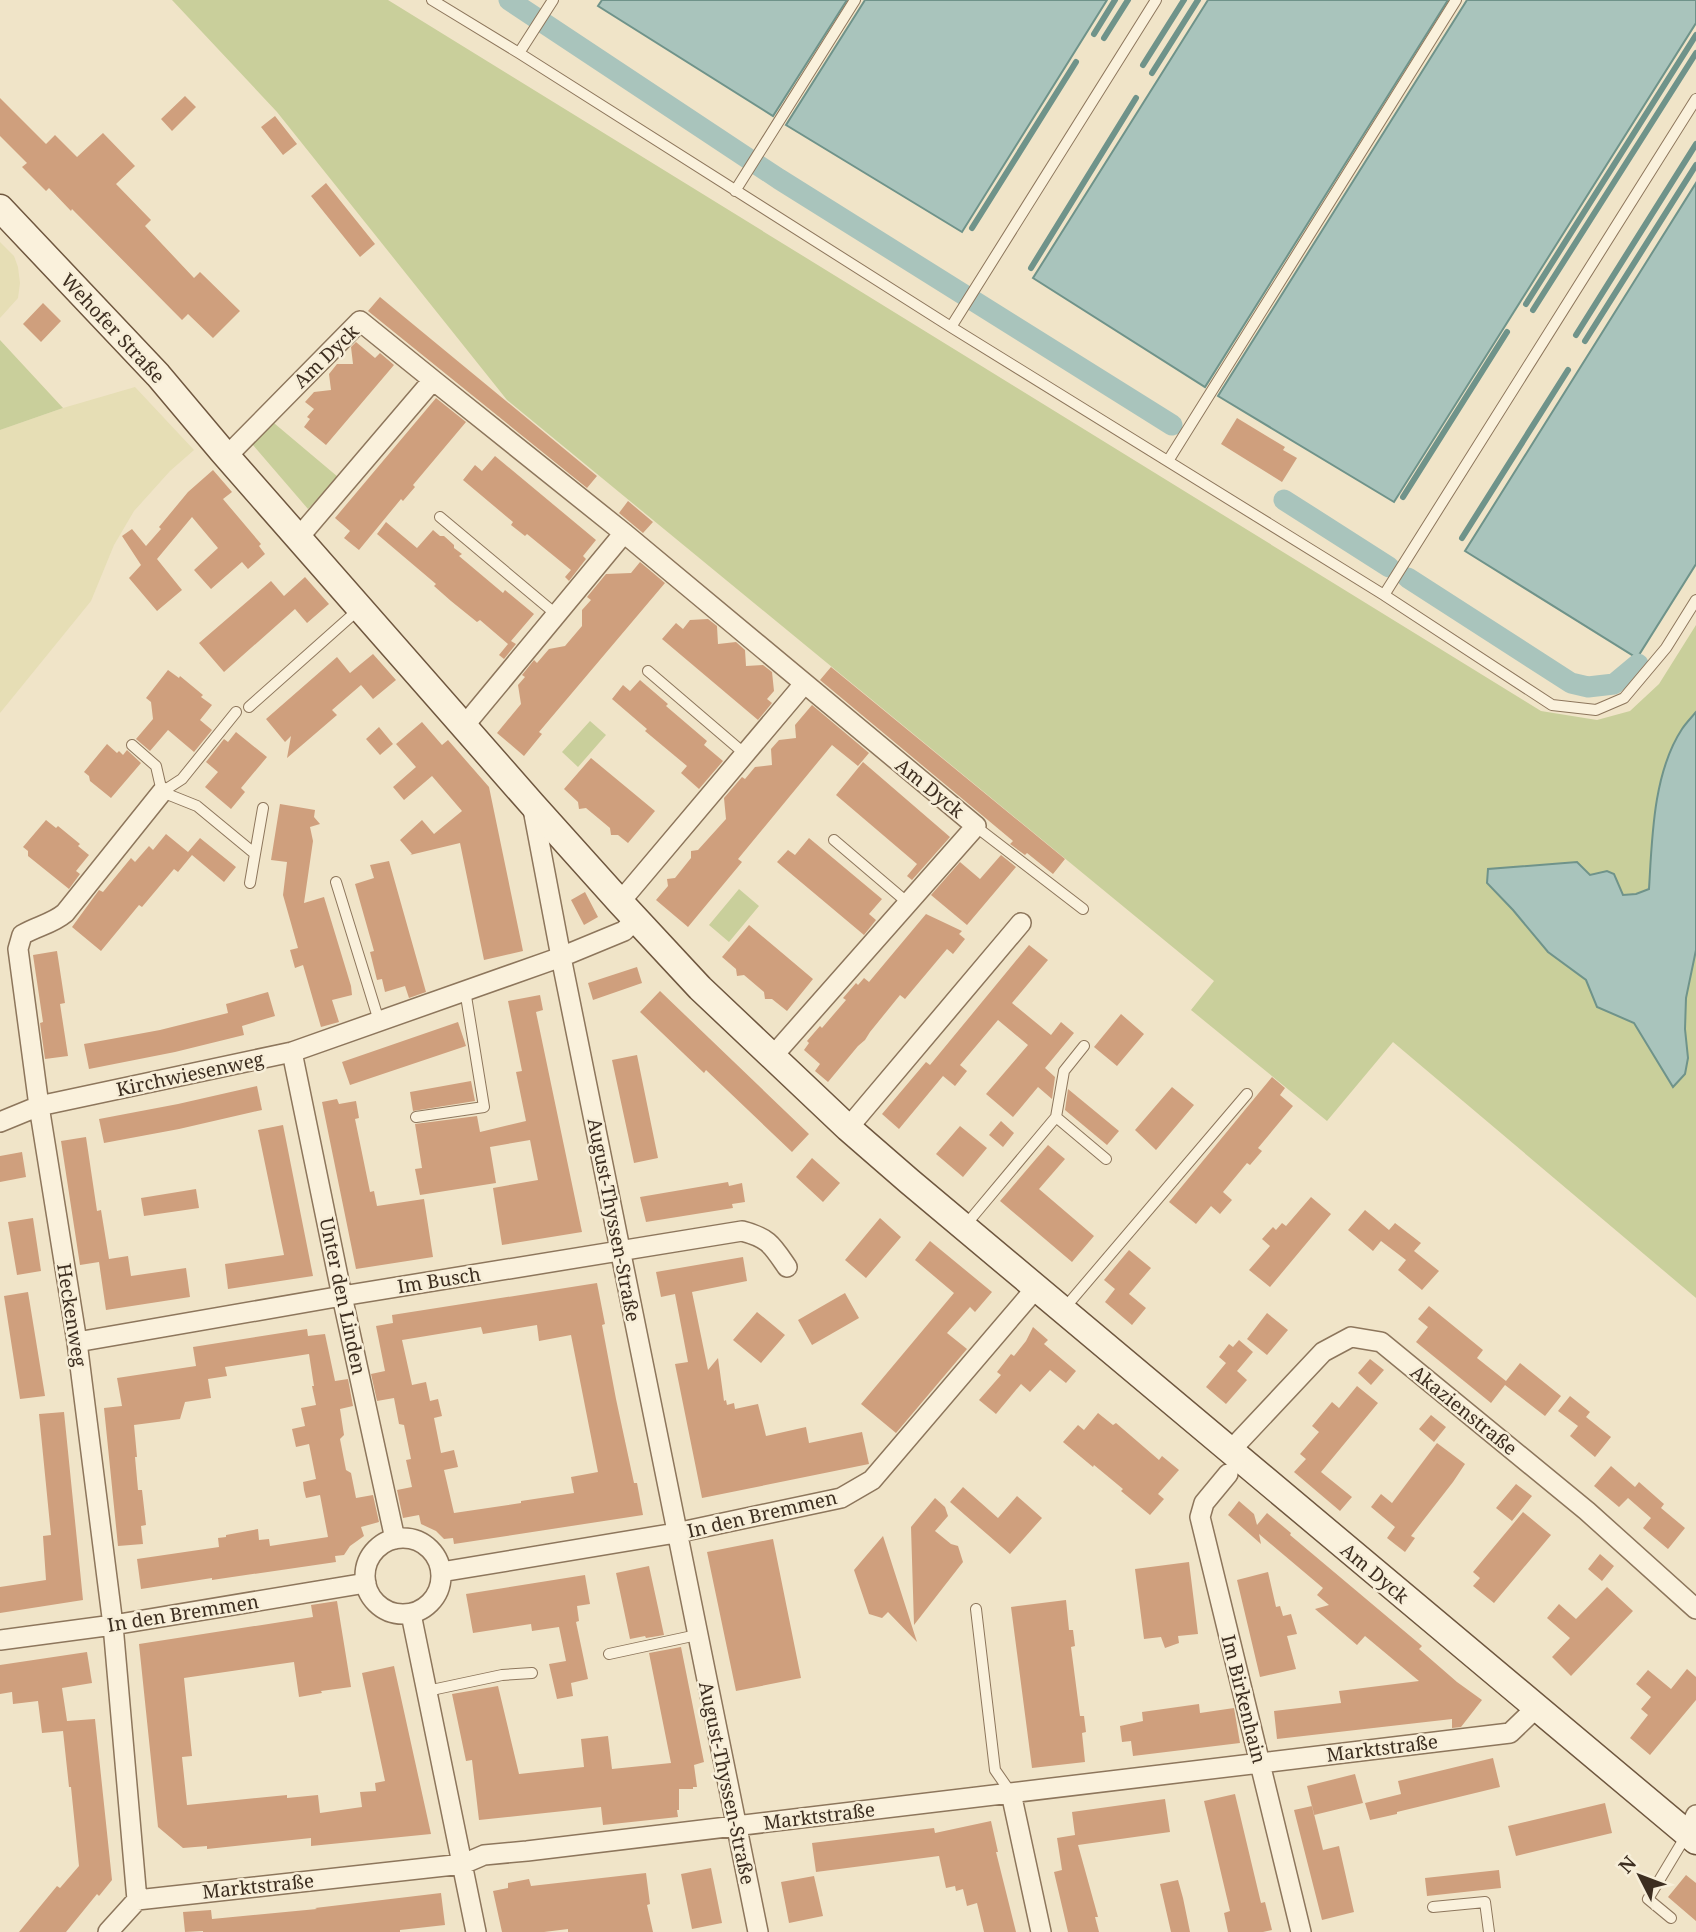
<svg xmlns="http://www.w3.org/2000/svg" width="1696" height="1932" font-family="'Noto Serif',serif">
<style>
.farmland{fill:#e6deb5}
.green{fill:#c9cf9b}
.water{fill:#a9c4bc;stroke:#6f938a;stroke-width:2}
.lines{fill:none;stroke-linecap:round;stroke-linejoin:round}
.stream{stroke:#6f938a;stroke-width:6}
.canal{stroke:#a9c4bc;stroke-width:21}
.building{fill:#cf9f7d;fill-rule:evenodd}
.service-casing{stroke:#8d765c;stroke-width:12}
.minor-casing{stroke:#8d765c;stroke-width:22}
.secondary-casing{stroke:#6f573f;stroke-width:29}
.service{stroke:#faf1dc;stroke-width:10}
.minor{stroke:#faf1dc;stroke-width:19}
.secondary{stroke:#faf1dc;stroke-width:26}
.labels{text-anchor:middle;stroke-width:5;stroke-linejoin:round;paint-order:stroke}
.street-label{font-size:19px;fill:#3d2e20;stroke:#f7eed8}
</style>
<rect width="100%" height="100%" fill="#f0e4c8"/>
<path class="farmland" d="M0,242L14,256L18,267L20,283L18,298L0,318Z
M135,387L194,450L170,471L134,511L114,545L91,601L0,713V430L63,408Z"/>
<path class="green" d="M172,0H388L1541,711L1597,720L1630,711L1659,684L1696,625V1298L1393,1042L1327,1121L1191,1010L1214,981L507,400L277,112Z
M0,340L63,408L0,430Z
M268,418L338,477L308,509L247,438Z
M590,721L606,735L578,767L562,752Z
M739,889L759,906L729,942L709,925Z"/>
<path class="water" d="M602,0H847L773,116L598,6Z
M865,0H1107L962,232L786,125Z
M1208,0H1448L1205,387L1033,278Z
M1467,0H1696V23L1394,502L1218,396Z
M1696,183V564L1637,658L1465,551Z
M1696,712V950L1686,998L1685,1029L1688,1058L1685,1074L1673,1087L1634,1023L1597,1007L1586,980L1548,952L1513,910L1487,883L1488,869L1577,862L1590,875L1607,871L1614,874L1623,895L1636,894L1649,889C1652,839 1653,773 1682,729C1686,723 1691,718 1696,712Z"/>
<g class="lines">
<path class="stream" d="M1094,34L1115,0
M1104,38L1128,0
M1143,65L1184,0
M1152,73L1198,0
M972,228L1076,62
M1031,268L1136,98
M1526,304L1696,35
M1533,310L1696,53
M1576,335L1696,144
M1585,341L1696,165
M1403,497L1507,332
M1462,538L1568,370"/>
<path class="canal" d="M509,0L779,179L1172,425
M1284,500L1389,567
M1408,578L1571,683L1588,687L1614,684L1638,664"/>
</g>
<path class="building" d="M185,96L196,107L172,131L161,119Z
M0,98L46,144L55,135L77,157L103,133L135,166L116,184L151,220L145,226L194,278L200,272L240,311L213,338L188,314L182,320L72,209L71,211L49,188L46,191L22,167L27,163L0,136Z
M275,116L297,144L283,155L261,127Z
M326,183L375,244L360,257L311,196Z
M380,297L597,476L587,488L368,311Z
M43,303L61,321L41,342L23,324Z
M356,342L375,358L380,353L394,365L326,445L304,427L310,419L307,417L314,409L305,402L314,392L331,390L329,374L337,364H353L351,347Z
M436,398L466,422L413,485L415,487L403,501L401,499L359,550L344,538L350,531L335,518Z
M1237,418L1285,447L1283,450L1297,458L1282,482L1221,444Z
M495,456L596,540L583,556L586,559L569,581L565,577L571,570L527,534L525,536L511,525L513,522L463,480L475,465L482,471Z
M213,470L232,492L223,499L261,544L259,546L265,554L248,569L242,562L211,589L194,570L218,548L192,517L157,559L182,590L157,611L129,578L141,565L122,536L132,529L146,546L161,529L159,527L188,492Z
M628,501L653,522L643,533L619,513Z
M386,522L417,548L433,530L440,536H444L454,545V548L462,554L459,556L503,593L505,590L534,614L511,641L516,644L504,659L499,655L508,644L480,620L477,622L451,601L434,586L436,584L377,534Z
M640,562L665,583L539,732L542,734L524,756L497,733L521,704L518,685L525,677L522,675L534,660L537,663L549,649L565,646L582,626V610L591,600L587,597L606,574L631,573Z
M305,577L329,604L307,623L295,609L224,672L199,643L271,581L284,596Z
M708,619L717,626L718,644L736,642L745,650L746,666L763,665L772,672L774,691L767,699L772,703L758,720L662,639L676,623L683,629L690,620Z
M373,654L396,680L373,699L361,685L332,710L337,715L287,758L291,736L285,742L266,719L337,657L350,673Z
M831,667L1065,859L1053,874L1027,853L1025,855L1010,844L1013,841L820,680Z
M168,670L179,678L180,676L203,695L201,697L212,705L200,720L212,730L194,752L168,730L150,751L136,739L153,719L151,702L146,698Z
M640,680L668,704L666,706L707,741L704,745L723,761L699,789L681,773L687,766L645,731L647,729L612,699L623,685L630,691Z
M812,705L869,753L858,766L832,745L738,859L742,862L688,927L656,900L668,886L667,879L675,878L691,858V851L698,850L726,819L724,798L742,777L745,779L755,767L772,765L771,749L779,740L796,738L795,725Z
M422,722L442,745L448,740L489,787L523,951L484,960L460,843L410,855L412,854L400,840L422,820L434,834L462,811L432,776L404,800L393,787L416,767L396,744Z
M379,727L393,744L380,755L366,739Z
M236,732L267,757L241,788L245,792L231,809L205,787L218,772L206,762L224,739L228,742Z
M107,744L117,753L119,751L123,755L127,750L141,763L111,798L90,781L89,776L84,772Z
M591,758L655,811L628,843L618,835H611L610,828L586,808L579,809L578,802L564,789Z
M863,762L950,837L912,880L907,876L917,864L836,795Z
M280,804L315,810L314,817L320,824L310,827L313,841L304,903L324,897L351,986L352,995L332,1000L339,1022L321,1027L303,965L295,968L290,950L298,948L283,895L287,862L271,860Z
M46,820L56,828L58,826L80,844L78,846L89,855L76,871L80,874L69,889L28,856V851L23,847Z
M166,834L188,852L200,838L236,867L224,882L192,855L178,872L174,869L142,907L139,905L101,951L72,927L99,890L103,892L131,858L135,862L149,846L153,850Z
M809,838L882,899L869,914L876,920L864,935L777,862L788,850L795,855Z
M1001,855L1016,867L967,925L931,895L960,862L980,879Z
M389,861L426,992L409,998L405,986L385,992L382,979L377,980L370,952L374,951L355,884L374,878L370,865Z
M585,892L598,917L584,925L571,900Z
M926,914L962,931L959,934L965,939L953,954L947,949L905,999L900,995L870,1032L865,1040L858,1046L828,1082L815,1071L820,1064L804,1050L809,1043L807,1041L820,1026L822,1028L846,1000L843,998L856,983L858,985L864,978L869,982Z
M749,925L813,979L787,1011L772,999H765L764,992L744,975L737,976L736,969L722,957Z
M1029,945L1048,960L1012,1003L1051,1035L1061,1022L1074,1033L1045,1068L1055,1077L1052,1099L1038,1087L1013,1117L986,1094L1028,1045L998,1020L960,1065L967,1071L955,1086L943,1076L899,1129L882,1114L926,1062L930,1065Z
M57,951L65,1003L60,1004L68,1056L45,1059L40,1023L43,1022L33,955Z
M637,967L642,983L593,1000L588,983Z
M660,991L809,1134L792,1152L706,1070L704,1073L640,1012Z
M268,992L275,1016L242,1026L244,1035L175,1052L89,1069L84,1044L160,1030L228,1013L226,1004Z
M540,995L543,1010L536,1012L582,1232L502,1245L493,1188L538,1180L530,1140L490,1147L496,1183L420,1195L415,1169L422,1168L415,1124L477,1116L480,1132L526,1121L516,1072L522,1071L508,1001Z
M1121,1014L1144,1034L1117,1066L1094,1047Z
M458,1022L466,1046L350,1085L342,1062Z
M637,1055L658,1158L634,1163L612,1060Z
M1272,1077L1285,1088L1280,1095L1293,1106L1258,1148L1262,1151L1250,1165L1247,1163L1223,1192L1232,1200L1220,1214L1211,1206L1196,1224L1169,1202Z
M471,1081L475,1101L413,1111L410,1092Z
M257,1086L262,1110L179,1129L104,1143L99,1119L178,1104Z
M1172,1087L1194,1105L1156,1150L1135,1130Z
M1068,1089L1119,1131L1107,1145L1065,1110Z
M337,1099L339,1104L356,1101L359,1118L355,1119L370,1192L374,1191L377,1206L424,1199L433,1257L356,1269L322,1102Z
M1001,1121L1014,1133L1003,1147L989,1135Z
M283,1125L313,1276L228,1289L225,1264L284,1255L258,1130Z
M960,1126L987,1148L963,1177L936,1154Z
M86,1137L97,1211L101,1210L109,1259L128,1256L131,1276L186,1268L190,1297L106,1310L99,1262L80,1265L61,1141Z
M1048,1145L1065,1159L1039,1189L1094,1236L1072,1262L1000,1201Z
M22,1152L26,1177L0,1182V1156Z
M812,1158L840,1183L823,1202L796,1177Z
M728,1182L729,1186L742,1183L745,1202L732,1204L733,1208L646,1222L640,1197Z
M196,1189L199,1208L144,1216L141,1198Z
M1311,1197L1331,1214L1270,1287L1249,1270L1270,1246L1262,1239L1273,1227L1276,1230L1282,1223L1286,1226Z
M1365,1210L1389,1230L1395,1223L1421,1243L1414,1251L1439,1271L1422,1290L1398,1270L1406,1260L1381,1241L1373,1251L1348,1230Z
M33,1218L41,1271L17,1275L8,1222Z
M880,1218L901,1237L866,1278L845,1260Z
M930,1241L992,1292L975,1312L970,1307L947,1333L967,1349L896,1433L861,1404L954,1293L915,1260Z
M1129,1250L1151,1268L1129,1294L1146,1308L1132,1325L1105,1302L1115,1289L1104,1280Z
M743,1257L747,1281L692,1292L708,1370L718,1358L724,1401L726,1400L727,1405L734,1403L735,1409L758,1404L766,1436L806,1427L809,1443L862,1432L869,1464L702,1498L675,1364L688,1362L675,1294L661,1297L656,1272Z
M597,1283L605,1324L602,1325L616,1399L634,1483H637L643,1515L454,1544L453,1538L444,1539L436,1531L421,1524L419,1515L403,1518L397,1490L412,1487L406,1460L411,1459L404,1425L399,1424L394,1398L377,1401L371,1374L385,1371L376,1326L393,1323L392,1315ZM537,1325L539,1341L571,1335L598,1472L571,1477L574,1493L521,1501V1503L454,1513L444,1470L458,1467L454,1450L441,1453L434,1418L442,1416L438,1399L430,1401L426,1382L412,1385L402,1340L481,1327L483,1334Z
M28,1292L45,1396L20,1399L4,1296Z
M845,1293L859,1318L812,1345L798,1320Z
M1429,1306L1483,1350L1477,1358L1506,1381L1520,1363L1561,1396L1545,1416L1505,1385L1491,1403L1416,1342L1428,1327L1418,1319Z
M757,1312L785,1335L761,1363L733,1340Z
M1267,1313L1288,1330L1267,1355L1247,1339Z
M1033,1327L1048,1340L1044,1344L1076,1371L1066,1383L1050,1370L1030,1392L1021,1384L996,1414L979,1400L1001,1375L997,1372L1011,1354L1014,1356L1026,1341Z
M307,1329L308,1336L325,1334L335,1381L348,1379L353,1406L340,1409L344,1435L340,1439L346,1470L351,1473L356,1498L373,1495L379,1522L361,1527L364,1536L350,1546L344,1555L335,1556L336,1562L212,1580V1578L141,1589L137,1559L219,1547L218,1538L226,1537V1535L258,1529L259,1540L269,1539L270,1546L328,1537L320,1495L306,1498L304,1490L303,1482L316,1479L309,1444L296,1447L292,1429L305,1426L301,1408L316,1405L312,1386H314L309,1354L225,1367L227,1376L208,1379L211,1398L185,1402L180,1419L134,1425L137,1457H135L138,1490H142L146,1525L141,1526L143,1544L118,1546L104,1408L122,1406L117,1378L196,1366L193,1347Z
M1239,1340L1253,1352L1237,1371L1247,1380L1226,1404L1206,1387L1226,1363L1219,1357L1229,1344L1233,1347Z
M1370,1359L1384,1370L1371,1385L1358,1373Z
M1357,1386L1378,1403L1321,1472L1352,1497L1340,1511L1294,1472L1306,1459L1300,1454L1319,1432L1312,1426L1332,1402L1339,1408Z
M1570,1396L1590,1412L1586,1417L1611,1437L1595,1457L1570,1436L1578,1426L1558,1411Z
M64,1412L83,1600L0,1613V1587L46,1580L43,1536L51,1535L39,1414Z
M1098,1413L1113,1425L1116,1423L1159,1460L1162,1456L1179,1470L1158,1494L1164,1499L1150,1515L1121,1491L1123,1489L1094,1465L1093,1467L1063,1442L1078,1425L1084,1430Z
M1431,1415L1446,1427L1434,1442L1419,1429Z
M1437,1443L1465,1464L1453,1482L1411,1536L1415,1538L1405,1552L1387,1538L1395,1527L1371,1507L1381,1494L1392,1503Z
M1611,1466L1635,1487L1639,1482L1664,1504L1661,1508L1685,1528L1668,1549L1643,1528L1651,1518L1628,1498L1619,1507L1594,1486Z
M1516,1484L1532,1496L1512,1521L1496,1508Z
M963,1487L998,1518L1017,1496L1042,1518L1010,1554L950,1502Z
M935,1498L945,1507L948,1516L935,1531L951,1544L958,1546L963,1562L914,1625L911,1527Z
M1239,1501L1254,1514L1257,1525L1267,1513L1291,1533L1290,1535L1422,1646L1419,1649L1457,1682L1482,1700L1461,1727L1452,1728V1719L1277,1739L1274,1711L1341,1703L1339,1691L1419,1681L1365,1636L1357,1645L1315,1609L1329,1605L1317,1595L1323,1588L1259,1534L1261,1544L1228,1515Z
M1523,1512L1551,1535L1494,1603L1473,1586L1480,1578L1473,1572Z
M883,1536L917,1642L888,1612L882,1618L869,1614L854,1570Z
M773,1539L801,1678L736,1691L707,1552Z
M1600,1554L1614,1566L1602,1581L1588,1569Z
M1189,1562L1198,1634L1178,1636L1179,1643L1165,1648L1161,1637L1144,1639L1135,1569Z
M649,1566L664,1635L646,1638L645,1636L630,1639L616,1573Z
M1268,1572L1276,1607L1280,1606L1283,1616L1291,1614L1297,1634L1287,1636L1296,1669L1260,1677L1237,1580Z
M585,1575L590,1604L577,1606L579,1621L576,1622L588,1679L571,1683L573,1696L557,1699L549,1664L566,1661L559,1627L532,1631L531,1624L473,1633L466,1594Z
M1607,1587L1633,1611L1571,1676L1552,1657L1570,1638L1547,1618L1559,1604L1576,1619Z
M1066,1600L1069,1630H1073L1075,1646L1071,1647L1080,1716H1084L1086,1732L1082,1733L1085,1762L1032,1768L1011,1607Z
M337,1601L351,1687L321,1691L322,1693L299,1697L294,1662L184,1678L192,1756L182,1757L187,1805L287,1795V1798L318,1795L320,1813L362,1807L360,1792L376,1791L375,1783L385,1781L362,1673L394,1666L431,1834L311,1846V1838L207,1849V1846L183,1848L158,1827L139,1644L313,1617L311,1605Z
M681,1647L704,1762L694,1765L697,1787H693V1789H679V1810H677L678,1817L603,1825L601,1807L479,1820L472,1760L466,1761L452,1694L498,1686L519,1774L584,1767L581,1739L608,1736L612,1769L671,1763L649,1653Z
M87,1652L92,1683L62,1688L67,1721L95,1719L112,1880L99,1896L97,1894L66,1932H19L57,1886L60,1888L79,1866L71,1787H69L63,1731L42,1733L38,1701L13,1704L12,1692L0,1694V1665Z
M1687,1669L1696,1677V1700L1650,1755L1630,1738L1648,1715L1641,1709L1651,1697L1636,1684L1648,1670L1671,1689Z
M1199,1704L1200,1713L1234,1708L1240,1743L1133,1756L1131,1741L1122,1742L1120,1726L1143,1721L1142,1712Z
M1493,1758L1500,1787L1397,1812V1814L1370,1820L1365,1803L1401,1794L1398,1781Z
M1355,1774L1363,1803L1314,1815L1307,1786Z
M1235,1794L1261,1903L1265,1902L1272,1930L1263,1932H1228L1224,1913L1230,1911L1204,1801Z
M1165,1799L1170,1832L1078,1845L1098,1917H1095L1099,1932H1068L1054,1872L1062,1870L1057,1838L1075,1835L1072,1812Z
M1605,1803L1612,1833L1516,1856L1508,1826Z
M1312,1806L1323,1850L1339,1846L1354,1912L1322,1920L1294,1810Z
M991,1821L998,1852H996L1016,1932H984L977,1903L967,1906L963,1889L956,1891L955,1886L946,1888L939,1856L816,1872L812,1843L934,1828L935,1833Z
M711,1868L722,1923L692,1929L681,1874Z
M1499,1870L1501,1888L1427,1896L1425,1878Z
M646,1873L650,1904L647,1905L653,1932H568V1929L544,1932H502L493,1891L508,1888V1883L529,1879L531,1886Z
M1686,1875L1696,1883V1921L1668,1897Z
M814,1876L823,1916L789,1923L781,1882Z
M1178,1880L1183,1898L1190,1932H1171L1160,1884Z
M441,1893L445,1925L400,1930V1932H203V1931L185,1932L183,1912L211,1910L212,1919L317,1909L315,1908Z"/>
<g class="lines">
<defs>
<path id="service" d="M432,0L519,53L951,327L1384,595L1552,705L1596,710L1624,698L1666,648L1696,600
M519,53L553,0
M735,191L855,0
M951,327L1156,0
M1168,461L1456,0
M440,517L557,615
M1384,595L1696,99
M648,671L745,754
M249,707L358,610
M132,745L156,766L162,792L197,806L255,854L250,883
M162,792L182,779L236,712
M975,826L1083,909
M834,840L908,903
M255,854L263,808
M336,882L379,1021
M416,1117L484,1107L465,990
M1056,1117L1106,1159
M964,1227L1056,1117L1064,1071L1084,1046
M1063,1310L1247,1094
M976,1609L995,1770L1011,1793
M609,1654L697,1635
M427,1691L502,1675L532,1673
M1433,1907L1485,1902L1489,1932
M1671,1918L1648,1899L1687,1834"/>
<path id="minor" d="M227,456L360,321L433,380
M299,537L433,380L624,533L976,826L772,1057
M464,726L624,533
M532,804L561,957L758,1932
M620,902L804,684
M292,1052L342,1296L395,1539
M0,1122L39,1106L292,1052L561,957L624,931L636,919
M848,1128L1021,923
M77,1342L342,1296L742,1231C769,1238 772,1245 787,1267
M1230,1451L1323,1352L1351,1337L1381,1342L1587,1511L1696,1609
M1228,1474L1204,1503L1200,1517L1301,1932
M365 1576a38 38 0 1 1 76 0a38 38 0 1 1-76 0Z
M441,1572L676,1533L841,1498L872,1480L1036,1288
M411,1614L476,1932
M0,1640L113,1625L366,1583
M1011,1793L1041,1932
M1687,1834L1696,1815
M137,1900L113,1625L77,1342L39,1106L18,949L22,935C37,926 52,924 65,913L162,792
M108,1932L137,1900L463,1864L484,1855L527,1851L1510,1733L1536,1708"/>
<path id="secondary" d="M0,208L158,375L222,451L532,804L620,902L700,988L848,1128L909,1181L1696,1841"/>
</defs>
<use href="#service" class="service-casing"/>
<use href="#minor" class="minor-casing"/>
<use href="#secondary" class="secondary-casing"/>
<use href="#service" class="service"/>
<use href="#minor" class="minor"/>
<use href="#secondary" class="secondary"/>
</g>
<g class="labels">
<g class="street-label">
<text transform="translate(113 328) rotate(47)" y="7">Wehofer Straße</text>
<text transform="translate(326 356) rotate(-44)" y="7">Am Dyck</text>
<text transform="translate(930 788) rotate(39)" y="7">Am Dyck</text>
<text transform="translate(190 1074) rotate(-12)" y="7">Kirchwiesenweg</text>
<text transform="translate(614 1220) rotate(79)" y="7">August-Thyssen-Straße</text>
<text transform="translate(439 1280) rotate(-9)" y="7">Im Busch</text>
<text transform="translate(343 1296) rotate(78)" y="7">Unter den Linden</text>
<text transform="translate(72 1315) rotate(81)" y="7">Heckenweg</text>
<text transform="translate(1464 1410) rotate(39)" y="7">Akazienstraße</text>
<text transform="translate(762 1514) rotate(-13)" y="7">In den Bremmen</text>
<text transform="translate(1375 1573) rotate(40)" y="7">Am Dyck</text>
<text transform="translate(183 1613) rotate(-9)" y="7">In den Bremmen</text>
<text transform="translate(1244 1699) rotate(76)" y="7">Im Birkenhain</text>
<text transform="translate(1382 1748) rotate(-7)" y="7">Marktstraße</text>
<text transform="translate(727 1783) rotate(78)" y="7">August-Thyssen-Straße</text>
<text transform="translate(819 1816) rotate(-7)" y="7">Marktstraße</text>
<text transform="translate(258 1886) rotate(-6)" y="7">Marktstraße</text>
</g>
</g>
<g transform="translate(1640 1876) rotate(312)" stroke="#f7eed8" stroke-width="5" paint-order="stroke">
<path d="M0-5L12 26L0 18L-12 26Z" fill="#3d2e20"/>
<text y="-10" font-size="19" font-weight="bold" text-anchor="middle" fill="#3d2e20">N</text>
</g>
</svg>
